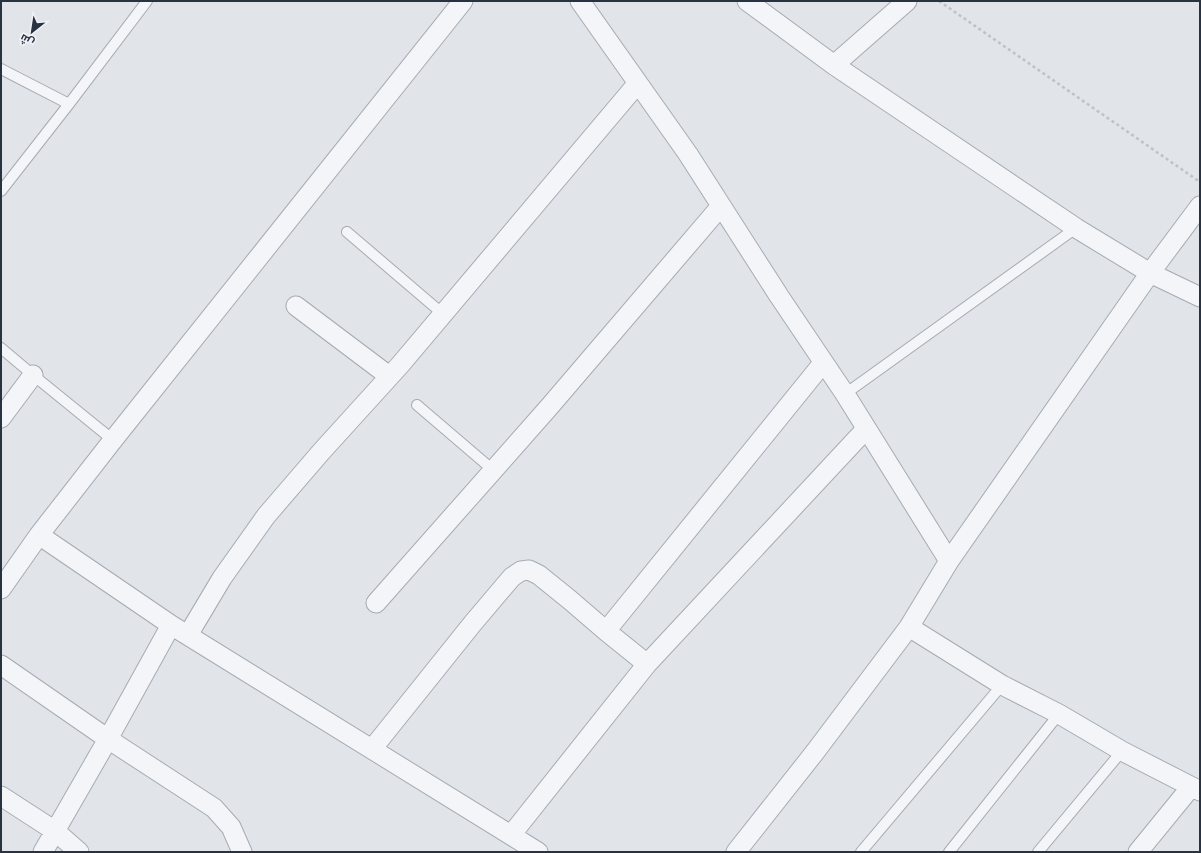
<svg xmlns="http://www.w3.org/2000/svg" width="1201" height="853" font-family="Raleway,Cairo,sans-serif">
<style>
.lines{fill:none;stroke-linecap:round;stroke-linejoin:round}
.service-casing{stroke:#a6abb3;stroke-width:12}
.minor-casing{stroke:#a6abb3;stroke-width:21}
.path{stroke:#bec2c8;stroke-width:2.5;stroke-dasharray:3 3;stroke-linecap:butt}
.service{stroke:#f3f5f8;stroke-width:10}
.minor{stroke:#f3f5f8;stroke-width:19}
</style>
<rect width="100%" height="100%" fill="#e1e4e9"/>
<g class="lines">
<defs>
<path id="service" d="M1,69L69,104
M1,191L69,104L147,1
M347,232L443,314
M1,348L33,375L113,440
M845,394L1076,228
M417,405L493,470
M861,852L1002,685
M949,852L1059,714
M1038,852L1122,751"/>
<path id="minor" d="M580,1L688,154L779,296L845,394L949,561
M747,1L834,65L1076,228L1150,273L1200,297
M834,65L907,1
M296,306L389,376
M1,418L33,375
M39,535L171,625L538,852
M1,589L39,535L113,440L463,1
M376,603L550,406L721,206
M909,627L1002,685L1059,714L1122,751L1200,791
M606,631L823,363
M188,635L222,578L266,516L321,452L400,365L638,83
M1,665L108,739L214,808L231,827L242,852
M372,749L473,623L512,577L521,571L529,570L539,575L570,600L606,631L647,664
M1,796L55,831L79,852
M511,835L647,664L866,429
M43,852L108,739L171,625
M736,852L815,752L909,627L949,561L1150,273L1200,206
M1138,852L1191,787"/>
</defs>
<use href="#service" class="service-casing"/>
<use href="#minor" class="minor-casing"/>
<path class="path" d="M939,1L1200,182"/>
<use href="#service" class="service"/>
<use href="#minor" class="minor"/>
</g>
<rect width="1201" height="853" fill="none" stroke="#293241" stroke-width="4"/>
<g transform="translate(32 32) rotate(210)" stroke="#f0f3f7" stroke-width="3" paint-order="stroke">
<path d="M0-3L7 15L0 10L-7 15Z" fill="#293241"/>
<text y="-6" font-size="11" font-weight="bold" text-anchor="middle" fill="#293241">ش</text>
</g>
</svg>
